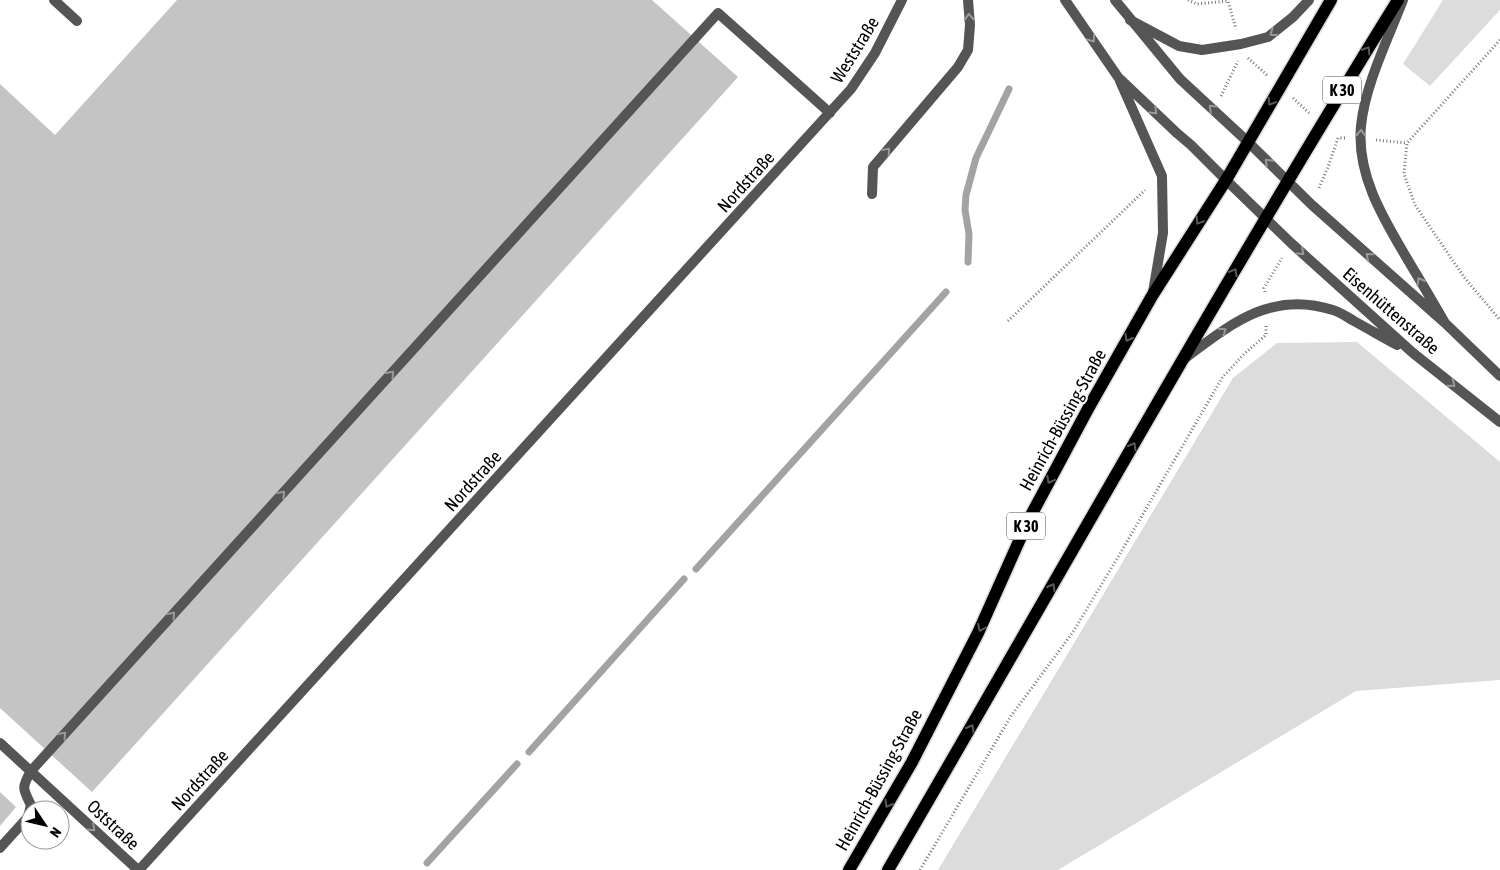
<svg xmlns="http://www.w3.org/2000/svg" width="1500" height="870" font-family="'Asap Condensed',sans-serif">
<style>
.green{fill:#dcdcdc}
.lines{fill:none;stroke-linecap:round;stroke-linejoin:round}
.stream{stroke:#a3a3a3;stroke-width:7}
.building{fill:#c4c4c4}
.primary-casing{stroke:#dbdbdb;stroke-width:15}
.path{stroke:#777;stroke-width:3;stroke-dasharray:1 2.5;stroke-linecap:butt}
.service{stroke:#555;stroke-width:10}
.minor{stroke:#555;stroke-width:10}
.tertiary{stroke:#555;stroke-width:10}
.primary{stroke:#000;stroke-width:12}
.oneway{stroke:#999}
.oneway2{stroke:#595959}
.labels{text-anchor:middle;stroke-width:4;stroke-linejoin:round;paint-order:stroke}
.shield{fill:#fff;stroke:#4c4c4c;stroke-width:1}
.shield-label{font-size:16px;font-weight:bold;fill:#000}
.street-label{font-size:18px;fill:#000;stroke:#fff}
</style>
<rect width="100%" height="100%" fill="#fff"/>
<path class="green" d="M1443,0H1500V10L1430,86L1403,64Z
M1357,342L1500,462V680L1356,691L1058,870H938L1233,378L1277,343Z"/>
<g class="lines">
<path class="stream" d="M968,262L969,234L965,210L966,195L976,158L1009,89
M696,569L946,292
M529,752L684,579
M427,863L517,764"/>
</g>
<path class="building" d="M177,0H652L738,77L92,792L0,708V84L55,135Z
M0,792L16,807L0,826Z"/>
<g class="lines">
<defs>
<path id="primary" d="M849,870L912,762L978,633L1028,521L1089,407L1152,296L1226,180L1331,0
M888,870C1057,580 1221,285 1398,0"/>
</defs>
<use href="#primary" class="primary-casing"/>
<path class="path" d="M1188,0L1197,4L1228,1L1236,29
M1500,40L1407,143L1404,174L1415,205L1464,277L1500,320
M1248,58L1268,76
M1221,96L1238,61
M1293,98L1309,113
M1376,140L1407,143
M1319,188L1328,167L1338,138H1345
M1265,292L1264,288L1282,258
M1008,321L1145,190
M920,870L1011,716L1073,632L1121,552L1222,378L1243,355L1266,335V326"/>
<path class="service" d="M54,0L77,21
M872,194L873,167L958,67L968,50L970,25L968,0
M0,743L138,870
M0,848L28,817L31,805C23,789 21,788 31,771L718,13L830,113
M139,870L851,89L875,53L902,0"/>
<path class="minor" d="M1065,0L1118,77L1178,134L1191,145L1226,180
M1115,0L1180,79L1248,142
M1130,20L1179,46L1202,50L1241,44L1268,37L1293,17L1309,0
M1120,81L1162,176L1163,233L1153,292"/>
<path class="tertiary" d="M1403,0C1388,39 1365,85 1361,126C1356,178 1387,224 1412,267C1423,285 1434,304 1445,323
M1248,142L1312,205L1445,323L1500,376
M1226,180L1291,243L1413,353L1500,422
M1184,359C1231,324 1271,290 1333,310C1340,312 1347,317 1354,321C1368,329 1383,337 1397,345"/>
<use href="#primary" class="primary"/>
</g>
<defs><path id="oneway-chevron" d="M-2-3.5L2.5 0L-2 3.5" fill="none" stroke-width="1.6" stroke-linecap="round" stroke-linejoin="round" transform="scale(1.25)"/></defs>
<g class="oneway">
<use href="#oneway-chevron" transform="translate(969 17) rotate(-93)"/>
<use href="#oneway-chevron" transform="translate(1273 33) rotate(145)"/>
<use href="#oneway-chevron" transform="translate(1092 39) rotate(55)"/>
<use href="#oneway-chevron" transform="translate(1212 108) rotate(-137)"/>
<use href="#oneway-chevron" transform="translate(1154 111) rotate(44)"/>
<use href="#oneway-chevron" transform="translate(1361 133) rotate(-87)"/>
<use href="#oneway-chevron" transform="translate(887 151) rotate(-49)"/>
<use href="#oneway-chevron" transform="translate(1268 162) rotate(-135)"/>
<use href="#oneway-chevron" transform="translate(1301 252) rotate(42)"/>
<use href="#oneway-chevron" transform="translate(1369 256) rotate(-139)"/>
<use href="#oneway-chevron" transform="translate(1420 281) rotate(-120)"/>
<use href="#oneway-chevron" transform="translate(1223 331) rotate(-34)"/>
<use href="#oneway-chevron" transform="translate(391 374) rotate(-48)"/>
<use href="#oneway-chevron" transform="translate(1452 384) rotate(39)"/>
<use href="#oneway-chevron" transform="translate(282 494) rotate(-48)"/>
<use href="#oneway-chevron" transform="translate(172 615) rotate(-48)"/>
<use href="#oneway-chevron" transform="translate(63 735) rotate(-48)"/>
<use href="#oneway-chevron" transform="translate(92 828) rotate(43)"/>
</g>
<g class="oneway2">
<use href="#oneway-chevron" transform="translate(1367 50) rotate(-58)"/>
<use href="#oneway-chevron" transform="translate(1271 102) rotate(121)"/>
<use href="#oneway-chevron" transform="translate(1199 221) rotate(122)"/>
<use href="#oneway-chevron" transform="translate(1234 272) rotate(-60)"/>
<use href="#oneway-chevron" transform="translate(1128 338) rotate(120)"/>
<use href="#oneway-chevron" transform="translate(1133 446) rotate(-60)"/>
<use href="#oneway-chevron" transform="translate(1050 480) rotate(118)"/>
<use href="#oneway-chevron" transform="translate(1052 587) rotate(-60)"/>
<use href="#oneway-chevron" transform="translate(981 628) rotate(115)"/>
<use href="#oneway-chevron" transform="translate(971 728) rotate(-60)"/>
<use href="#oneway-chevron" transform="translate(888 804) rotate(120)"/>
</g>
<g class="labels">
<g class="shield">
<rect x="1323" y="76.5" width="38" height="27" rx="4"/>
<rect x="1007" y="512.5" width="38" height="27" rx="4"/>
</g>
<g class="shield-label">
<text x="1342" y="96">K 30</text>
<text x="1026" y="532">K 30</text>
</g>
<g class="street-label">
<text transform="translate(855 50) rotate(-58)" y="6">Weststraße</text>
<text transform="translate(746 182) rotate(-48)" y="6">Nordstraße</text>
<text transform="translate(1391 311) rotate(41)" y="6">Eisenhüttenstraße</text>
<text transform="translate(1063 420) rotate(-61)" y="6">Heinrich-Büssing-Straße</text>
<text transform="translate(473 481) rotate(-48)" y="6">Nordstraße</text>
<text transform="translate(200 780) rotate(-48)" y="6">Nordstraße</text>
<text transform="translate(879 780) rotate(-61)" y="6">Heinrich-Büssing-Straße</text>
<text transform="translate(113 825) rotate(43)" y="6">Oststraße</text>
</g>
</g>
<g transform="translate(45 825) rotate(125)"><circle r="24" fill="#ffffff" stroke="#999999"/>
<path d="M0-4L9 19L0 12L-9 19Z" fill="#000000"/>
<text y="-8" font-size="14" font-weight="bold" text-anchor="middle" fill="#000000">N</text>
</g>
</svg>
